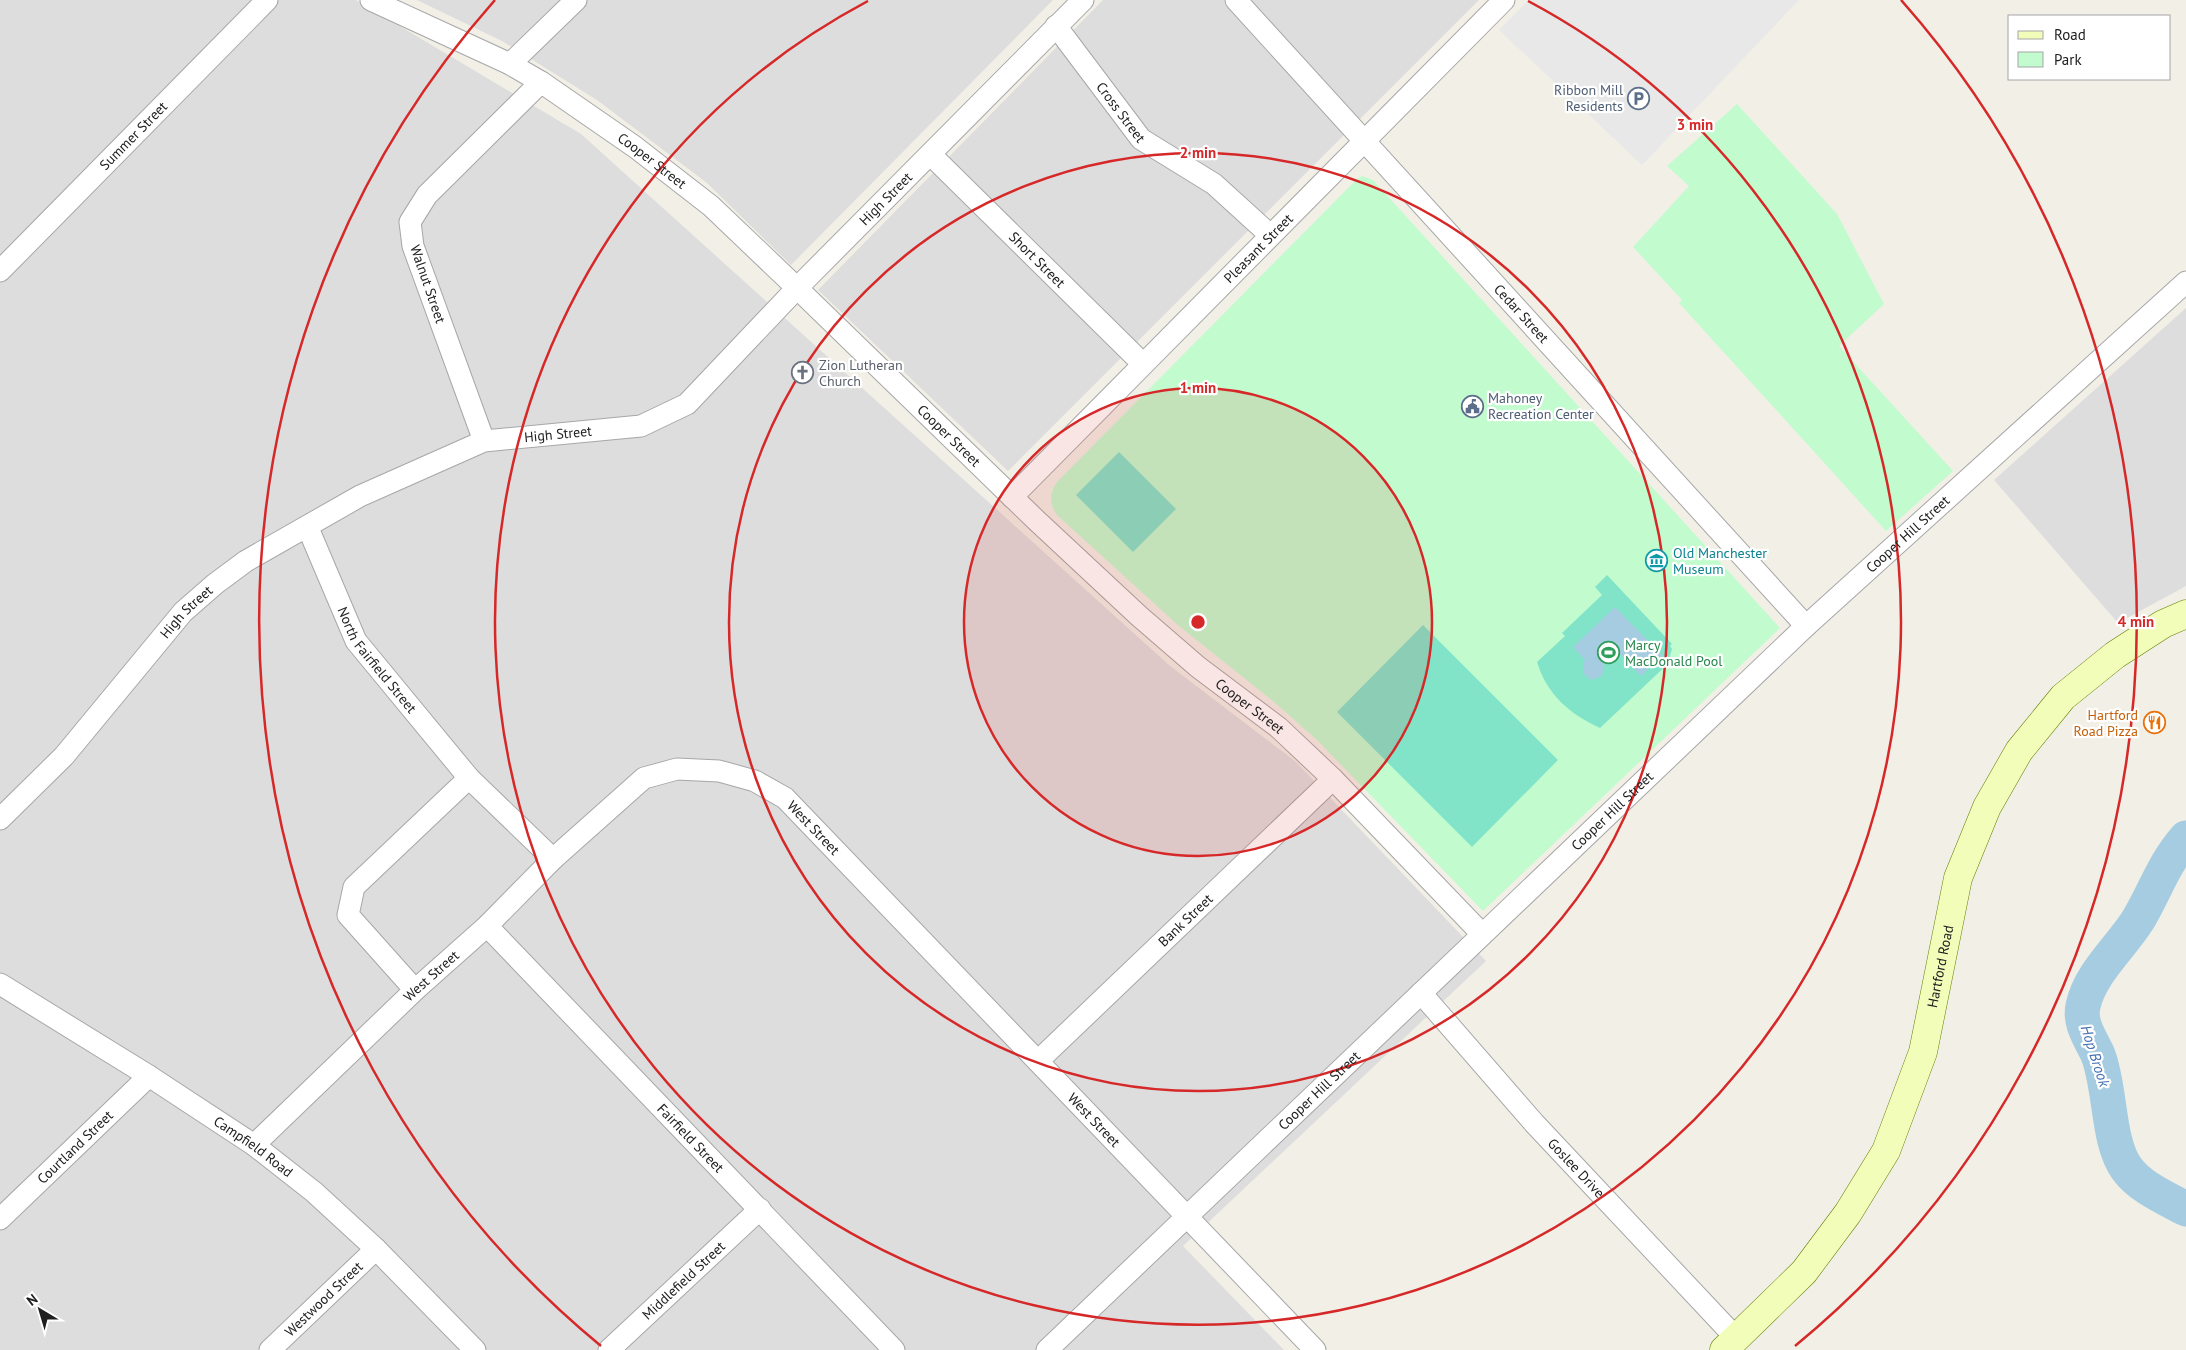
<svg xmlns="http://www.w3.org/2000/svg" width="2186" height="1350" font-family="'PT Sans',sans-serif">
<style>
.residential{fill:#dedddd}
.park{fill:#c2fcce}
.pitch{fill:#81e4c9}
.parking{fill:#e8e8e8}
.water{fill:#a5cce1}
.lines{fill:none;stroke-linecap:round;stroke-linejoin:round}
.river{stroke:#a5cce1;stroke-width:35}
.minor-casing{stroke:#a7a7a7;stroke-width:23}
.secondary-casing{stroke:#627f00;stroke-width:29}
.minor{stroke:#fff;stroke-width:21}
.secondary{stroke:#f2fdb9;stroke-width:28}
.ring{fill:none;stroke:#d62828;stroke-width:2.5}
.labels{text-anchor:middle;stroke-width:4.5;stroke-linejoin:round;paint-order:stroke}
.service-label{font-size:14px;fill:#4e5e75;stroke:#fff;text-anchor:end}
.street-label{font-size:14px;fill:#202020;stroke:#fff}
.worship-label{font-size:14px;fill:#5b616d;stroke:#fff;text-anchor:start}
.culture-label{font-size:14px;fill:#0d838f;stroke:#fff;text-anchor:start}
.leisure-label{font-size:14px;fill:#27864d;stroke:#fff;text-anchor:start}
.food-label{font-size:14px;fill:#c56008;stroke:#fff;text-anchor:end}
.water-label{font-size:15px;font-style:italic;fill:#4671b6;stroke:#fff}
.centre{fill:#d62828;stroke:#fff;stroke-width:2.5}
.ring-label{font-size:15px;text-anchor:middle;font-weight:bold;fill:#d62828;stroke:#fff;stroke-width:4.5;stroke-linejoin:round;paint-order:stroke}
</style>
<rect width="100%" height="100%" fill="#f1efe6"/>
<path class="residential" d="M0,0H356L581,134L1170,666L1296,762L1486,961L1183,1246L1284,1350H0Z
M417,0H1053L791,265L707,183L597,100L502,41Z
M1103,0H1479L1008,471L818,290Z
M2186,308V586L2118,623L1994,480Z"/>
<path class="park" d="M1737,104L1837,214L1884,304L1839,346L1953,471L1886,531L1679,303L1682,300L1633,247L1689,186L1667,166Z
M1362,176L1373,180L1780,628L1483,911L1317,740L1273,701L1179,626L1057,515C1049,503 1049,494 1057,482L1357,179Z"/>
<path class="pitch" d="M1119,452L1176,509L1133,552L1076,495Z
M1607,575L1672,644L1670,646L1672,649L1670,656L1673,659L1600,728C1570,714 1547,695 1537,662L1565,636L1562,633L1602,595L1595,587Z
M1423,625L1558,760L1472,847L1337,712Z"/>
<path class="parking" d="M1529,0H1799L1642,165L1499,30Z"/>
<path class="water" d="M1615,607L1662,655L1641,676L1618,652L1604,665L1602,676L1591,680L1583,673V665L1585,660L1573,647Z"/>
<g class="lines">
<path class="river" d="M2186,838C2163,864 2155,892 2138,920C2121,947 2090,973 2083,1006C2079,1024 2091,1039 2098,1055C2111,1088 2107,1142 2127,1169C2141,1188 2166,1198 2186,1209"/>
<defs>
<g id="minor">
<path id="s1" d="M371,0L510,64L541,82L635,147L711,206L797,288L1036,520L1139,616L1198,667L1279,728L1333,779L1482,934"/>
<path id="s2" d="M1236,0L1806,626"/>
<path id="s3" d="M1056,26L1141,139L1214,184L1270,235"/>
<path d="M510,64L576,0"/>
<path id="s4" d="M931,155L1143,364"/>
<path id="s5" d="M0,271L267,0"/>
<path d="M484,441L413,246L410,222L427,195L541,82"/>
<path id="s6" d="M1012,497L1504,0"/>
<path id="s7" d="M308,528L356,641L469,778L553,859"/>
<path id="s8" d="M0,819L64,756L183,612L215,584L246,561L360,496L484,441L641,426L687,404L797,288L1083,0"/>
<path id="s9" d="M487,926L894,1350"/>
<path id="s10" d="M0,984L149,1076L254,1145L314,1192L376,1249L475,1350"/>
<path d="M415,990L348,915L354,887L469,778"/>
<path id="s11" d="M1421,993L1534,1123L1737,1339"/>
<path id="s12" d="M1038,1061L1333,779"/>
<path id="s13" d="M254,1145L415,990L487,926L553,859L644,778L677,769L719,771L755,781L785,798L1315,1350"/>
<path id="s14" d="M0,1219L149,1076"/>
<path id="s15" d="M270,1350L376,1249"/>
<path id="s16" d="M609,1350L760,1209"/>
<path id="s17" d="M1047,1350L1806,626L2186,282"/>
</g>
<g id="secondary">
<path id="s18" d="M1724,1350L1804,1272L1848,1213L1886,1151L1923,1052L1958,878L1987,807L2019,751L2063,697L2115,655L2163,624L2186,614"/>
</g>
</defs>
<use href="#minor" class="minor-casing"/>
<use href="#secondary" class="secondary-casing"/>
<use href="#minor" class="minor"/>
<use href="#secondary" class="secondary"/>
</g>
<circle cx="1198" cy="622" r="234" fill="#d62828" fill-opacity=".12"/>
<g class="ring">
<circle cx="1198" cy="622" r="234"/>
<circle cx="1198" cy="622" r="469"/>
<path d="M1528 1A703 703 0 1 1 868 1"/>
<path d="M601 1346A938 938 0 0 1 495 0M1901 0A938 938 0 0 1 1795 1346"/>
</g>
<defs>
<symbol id="parking-ring" viewBox="-11 -11 22 22"><circle r="9.5" fill="#fff" stroke="#5c6f8a" stroke-width="1.5"/><path d="M-3.5-5.5H1a3.5 3.5 0 0 1 0 7H-1V5.5H-3.5ZM-1-3.4V-.6H.8a1.4 1.4 0 0 0 0-2.8Z" fill="#5c6f8a"/></symbol>
<symbol id="church-ring" viewBox="-11 -11 22 22"><circle r="9.5" fill="#fff" stroke="#6b7280" stroke-width="1.5"/><path d="M-1.2-6h2.4v3.5h3.3v2.4h-3.3V6h-2.4V-.1h-3.3v-2.4h3.3Z" fill="#6b7280"/></symbol>
<symbol id="civic-ring" viewBox="-11 -11 22 22"><circle r="9.5" fill="#fff" stroke="#5c6f8a" stroke-width="1.5"/><path d="M-.6-6.5H3V-4.5H.6V-3L4-1V1h2V6H-6V1h2V-1L-.6-3ZM-1.2 2.5V6h2.4V2.5Z" fill="#5c6f8a"/></symbol>
<symbol id="museum-ring" viewBox="-11 -11 22 22"><circle r="9.5" fill="#fff" stroke="#0f9aa8" stroke-width="1.5"/><path d="M0-6L6-3V-2H-6V-3ZM-5-1h2V3h-2ZM-1-1h2V3h-2ZM3-1h2V3H3ZM-6 4H6V6H-6Z" fill="#0f9aa8"/></symbol>
<symbol id="stadium-ring" viewBox="-11 -11 22 22"><circle r="9.5" fill="#fff" stroke="#2e9e5b" stroke-width="1.5"/><path d="M0-5a6.5 5 0 1 0 0 10a6.5 5 0 1 0 0-10ZM-3.5-1.8h7v3.6h-7Z" fill="#2e9e5b"/></symbol>
<symbol id="restaurant-ring" viewBox="-11 -11 22 22"><circle r="9.5" fill="#fff" stroke="#e8710a" stroke-width="1.5"/><path d="M-5-6h1v4h1v-4h1v4h1v-4h1v5L-1.5 .5V6h-2V.5L-5-1ZM5-6V6H3V1.5H1.5Q1.5-4 5-6Z" fill="#e8710a"/></symbol>
</defs>
<g fill-rule="evenodd">
<use href="#parking-ring" x="1626" y="86" width="25" height="25"/>
<use href="#church-ring" x="790" y="360" width="25" height="25"/>
<use href="#civic-ring" x="1460" y="394" width="25" height="25"/>
<use href="#museum-ring" x="1644" y="548" width="25" height="25"/>
<use href="#stadium-ring" x="1596" y="640" width="25" height="25"/>
<use href="#restaurant-ring" x="2142" y="710" width="25" height="25"/>
</g>
<g class="labels">
<g class="service-label">
<text x="1623" y="95">Ribbon Mill<tspan x="1623" dy="16">Residents</tspan></text>
<text x="1488" y="403" text-anchor="start">Mahoney<tspan x="1488" dy="16">Recreation Center</tspan></text>
</g>
<g class="street-label">
<text dy="5" stroke="none"><textPath href="#s3" startOffset="108">Cross Street</textPath></text>
<text dy="5" stroke="none"><textPath href="#s5" startOffset="190">Summer Street</textPath></text>
<text dy="5" stroke="none"><textPath href="#s1" startOffset="325">Cooper Street</textPath></text>
<text dy="5" stroke="none"><textPath href="#s8" startOffset="1119">High Street</textPath></text>
<text dy="5" stroke="none"><textPath href="#s6" startOffset="350">Pleasant Street</textPath></text>
<text dy="5" stroke="none"><textPath href="#s4" startOffset="149">Short Street</textPath></text>
<text transform="translate(428 284) rotate(71)" y="5">Walnut Street</text>
<text dy="5" stroke="none"><textPath href="#s2" startOffset="424">Cedar Street</textPath></text>
<text dy="5" stroke="none"><textPath href="#s8" startOffset="699">High Street</textPath></text>
<text dy="5" stroke="none"><textPath href="#s1" startOffset="730">Cooper Street</textPath></text>
<text dy="5" stroke="none"><textPath href="#s17" startOffset="1186">Cooper Hill Street</textPath></text>
<text dy="5" stroke="none"><textPath href="#s8" startOffset="279">High Street</textPath></text>
<text dy="5" stroke="none"><textPath href="#s7" startOffset="150">North Fairfield Street</textPath></text>
<text dy="5" stroke="none"><textPath href="#s1" startOffset="1135">Cooper Street</textPath></text>
<text dy="5" stroke="none"><textPath href="#s17" startOffset="781">Cooper Hill Street</textPath></text>
<text dy="5" stroke="none"><textPath href="#s13" startOffset="725">West Street</textPath></text>
<text dy="5" stroke="none"><textPath href="#s12" startOffset="204">Bank Street</textPath></text>
<text dy="5" stroke="none"><textPath href="#s18" startOffset="451">Hartford Road</textPath></text>
<text dy="5" stroke="none"><textPath href="#s13" startOffset="245">West Street</textPath></text>
<text dy="5" stroke="none"><textPath href="#s17" startOffset="376">Cooper Hill Street</textPath></text>
<text dy="5" stroke="none"><textPath href="#s13" startOffset="1130">West Street</textPath></text>
<text dy="5" stroke="none"><textPath href="#s9" startOffset="294">Fairfield Street</textPath></text>
<text dy="5" stroke="none"><textPath href="#s10" startOffset="301">Campfield Road</textPath></text>
<text dy="5" stroke="none"><textPath href="#s14" startOffset="104">Courtland Street</textPath></text>
<text dy="5" stroke="none"><textPath href="#s11" startOffset="234">Goslee Drive</textPath></text>
<text dy="5" stroke="none"><textPath href="#s16" startOffset="102">Middlefield Street</textPath></text>
<text dy="5" stroke="none"><textPath href="#s15" startOffset="74">Westwood Street</textPath></text>
</g>
<g class="worship-label">
<text x="819" y="370">Zion Lutheran<tspan x="819" dy="16">Church</tspan></text>
</g>
<g class="culture-label">
<text x="1673" y="558">Old Manchester<tspan x="1673" dy="16">Museum</tspan></text>
</g>
<g class="leisure-label">
<text x="1625" y="650">Marcy<tspan x="1625" dy="16">MacDonald Pool</tspan></text>
</g>
<g class="food-label">
<text x="2138" y="720">Hartford<tspan x="2138" dy="16">Road Pizza</tspan></text>
</g>
<g class="water-label">
<text transform="translate(2095 1056) rotate(72)" y="5">Hop Brook</text>
</g>
</g>
<circle cx="1198" cy="622" r="8" class="centre"/>
<g class="ring-label">
<text x="1695" y="130">3 min</text>
<text x="1198" y="158">2 min</text>
<text x="1198" y="393">1 min</text>
<text x="2136" y="627">4 min</text>
</g>
<rect x="2008" y="15" width="162" height="65" fill="#ffffff" stroke="#a6a6a6"/>
<rect x="2018" y="31" width="25" height="8" fill="#f2fdb9" stroke="#a6a6a6"/>
<text x="2054" y="40" font-size="15" fill="#202020">Road</text>
<rect x="2018" y="52" width="25" height="15" fill="#c2fcce" stroke="#a6a6a6"/>
<text x="2054" y="65" font-size="15" fill="#202020">Park</text>
<g transform="translate(40 1310) rotate(322)" stroke="#ffffff" stroke-width="4" paint-order="stroke">
<path d="M0-4L9 19L0 12L-9 19Z" fill="#202020"/>
<text y="-8" font-size="14" font-weight="bold" text-anchor="middle" fill="#202020">N</text>
</g>
</svg>
